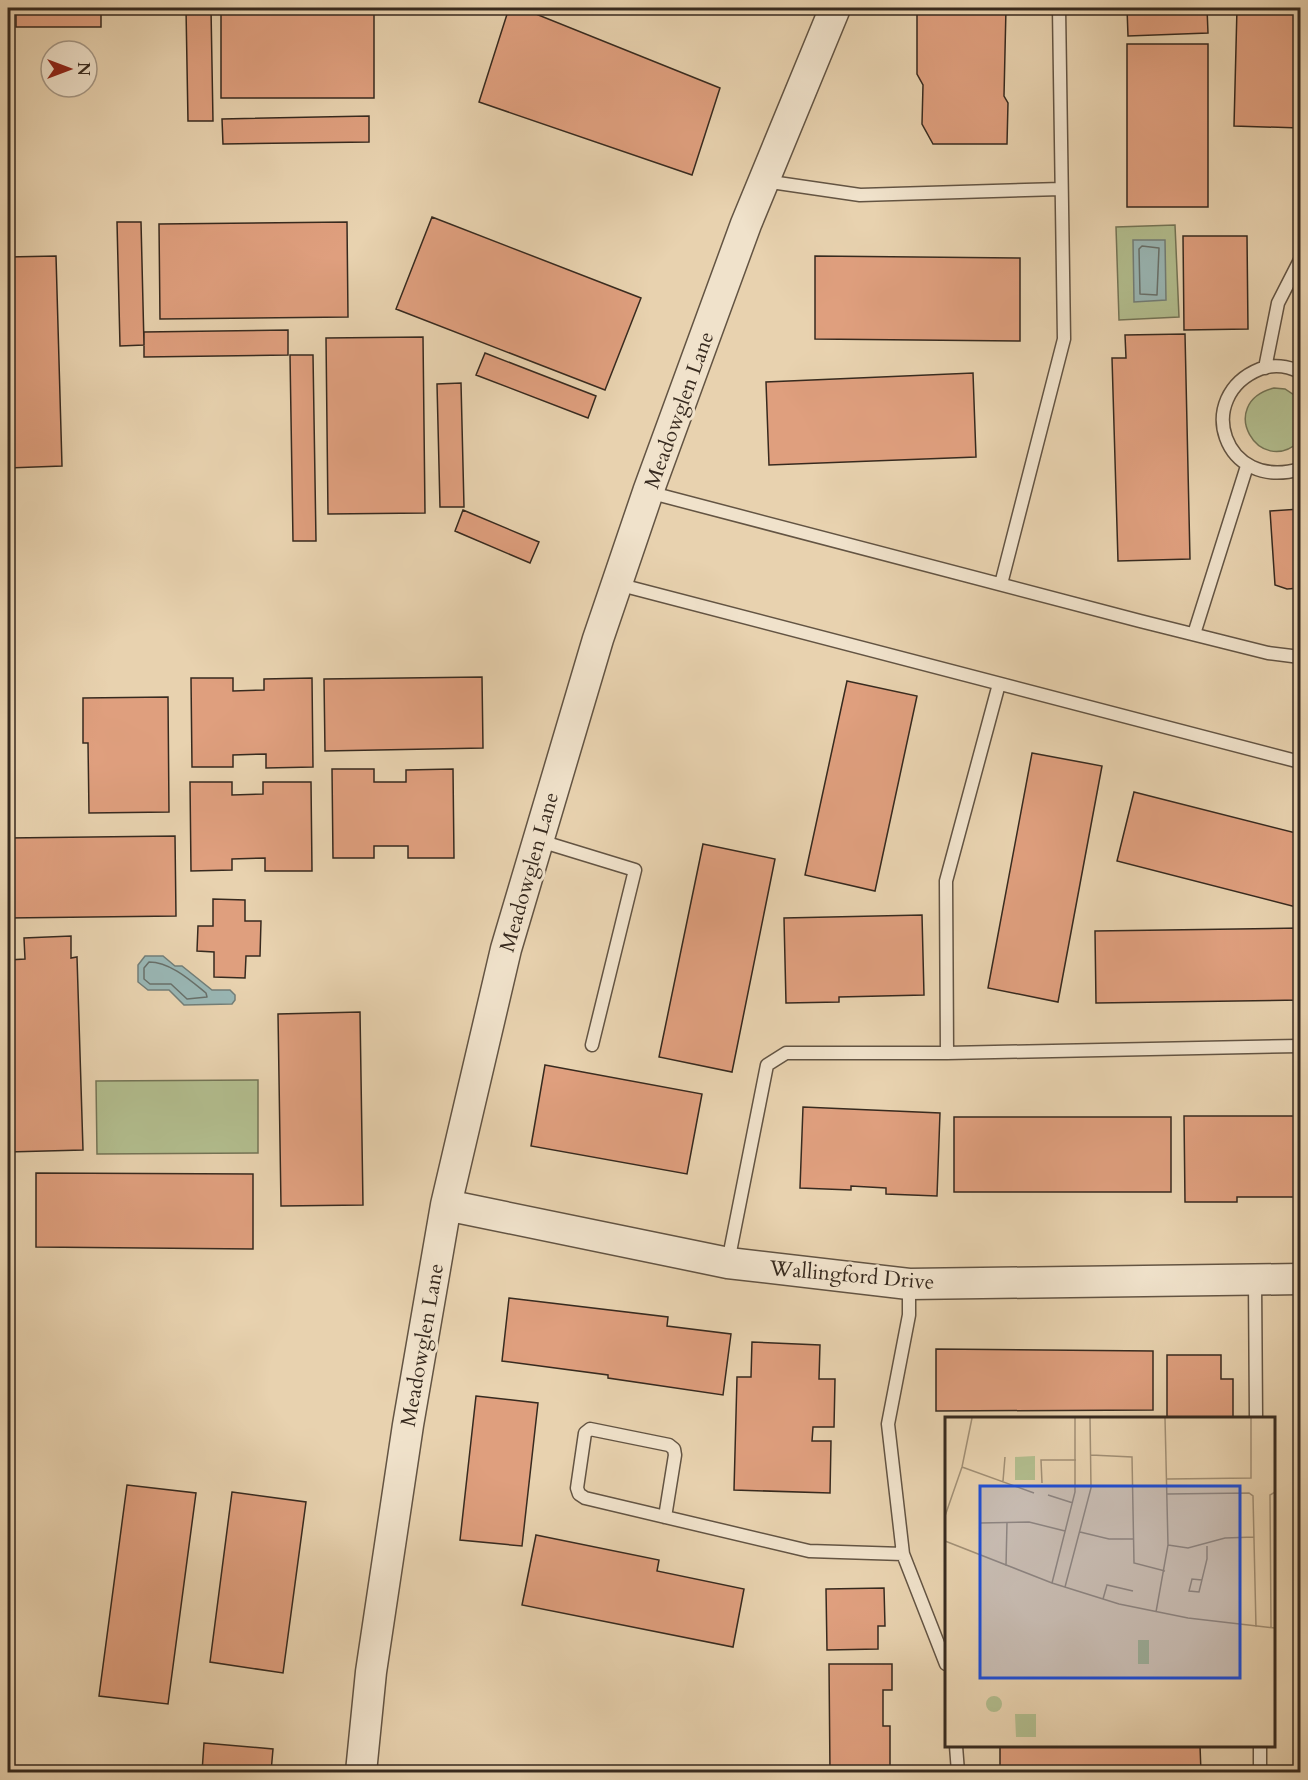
<svg xmlns="http://www.w3.org/2000/svg" width="1308" height="1780" font-family="Cardo,serif">
<style>
.green{fill:#b2bd8e;stroke:#747456;stroke-width:1.5}
.water{fill:#99b6b4;stroke:#727e78;stroke-width:1.5}
.lines{fill:none;stroke-linecap:round;stroke-linejoin:round}
.shore{stroke:#68706a;stroke-width:1.5}
.building{fill:#df9f7e;stroke:#372a1f;stroke-width:1.5}
.service-casing{stroke:#635443;stroke-width:15}
.tertiary-casing{stroke:#635443;stroke-width:33}
.service{stroke:#f0e2cb;stroke-width:12}
.tertiary{stroke:#f0e2cb;stroke-width:30}
.labels{text-anchor:middle;stroke-width:6;stroke-linejoin:round;paint-order:stroke}
.street-label{font-size:21px;fill:#372a1f;stroke:#f0e2cb}
.inset-road{fill:none;stroke:#a18f75;stroke-width:1.5}
.view{fill:#1d4ed8;fill-opacity:0.15;stroke:#1d4ed8;stroke-width:3}
.inset-edge{fill:none;stroke:#372a1f;stroke-width:3}
</style>
<rect width="100%" height="100%" fill="#e8d2af"/>
<filter id="stains"><feTurbulence type="fractalNoise" baseFrequency=".00333" numOctaves="4"/><feColorMatrix values="0 0 0 0 .2 0 0 0 0 .09 0 0 0 0 .02 0 0 0 .5 -.17"/></filter>
<radialGradient id="worn" r=".72"><stop offset=".6" stop-color="#630" stop-opacity="0"/><stop offset="1" stop-color="#630" stop-opacity=".3"/></radialGradient>
<path class="green" d="M1175,225L1179,317L1119,320L1116,227Z
M1274,388L1285,389L1300,399V441C1259,479 1215,403 1274,388Z
M258,1080V1153L97,1154L96,1081Z"/>
<path class="water" d="M1133,240H1165L1166,300L1134,302Z
M145,956H163L175,966H182L212,990H230L235,995V1000L232,1004L184,1005L169,990H148L138,982V965Z"/>
<g class="lines">
<path class="shore" d="M1142,246L1159,248L1157,295L1140,294L1139,249Z
M149,962C170,962 190,980 206,993L207,997L187,999L171,984H150L144,979V968Z"/>
</g>
<path class="building" d="M16,8H101V27H16Z
M221,8H374V98H221Z
M509,8H521L720,88L692,175L479,102Z
M917,8H1006L1004,96L1008,103L1007,144H933L922,124L923,85L917,74Z
M1127,8H1207L1208,33L1128,36Z
M1237,8H1300V128L1234,126Z
M186,9H211L213,121H188Z
M1127,44H1208V207H1127Z
M369,116V142L223,144L222,119Z
M432,217L641,298L605,390L396,309Z
M117,222H141L144,345L120,346Z
M347,222L348,317L160,319L159,224Z
M1183,236H1247L1248,329L1184,330Z
M56,256L62,466L8,468V257Z
M815,256L1020,258V341L815,339Z
M288,330V355L144,357V332Z
M1185,334L1190,559L1118,561L1112,358H1126L1125,335Z
M423,337L425,513L328,514L326,338Z
M485,353L596,396L588,418L476,375Z
M290,355H313L316,541H293Z
M973,373L976,457L769,465L766,382Z
M461,383L464,507H440L437,384Z
M1300,509V588L1287,589L1275,585L1270,511Z
M463,510L539,542L530,563L455,531Z
M482,677L483,748L325,751L324,679Z
M191,678H233V691L264,690V679L312,678L313,767L266,768V754L233,755V767H192Z
M847,681L917,696L875,891L805,875Z
M168,697L169,812L89,813L88,743H83V698Z
M1032,753L1102,766L1058,1002L988,988Z
M332,769H374V782H406V770L453,769L454,858H408V846H374V858H333Z
M190,782H232V795L263,794V782H311L312,871H265V858L232,859V870L191,871Z
M1134,792L1300,834V908L1117,861Z
M175,836L176,916L8,918V838Z
M703,844L775,859L732,1072L659,1057Z
M213,899L245,900V921H261L260,956H246L245,978L214,977V952L197,951L198,926H213Z
M922,915L924,995L839,997V1002L786,1003L784,918Z
M1300,928V1000L1096,1003L1095,931Z
M71,936V958L77,957L83,1150L8,1152V960L25,959L24,938Z
M360,1012L363,1205L281,1206L278,1014Z
M545,1065L702,1094L687,1174L531,1146Z
M803,1107L940,1113L937,1196L886,1194V1188L851,1186V1190L800,1188Z
M1184,1116H1300V1197H1237V1202H1185Z
M954,1117H1171V1192H954Z
M36,1173L253,1174V1249L36,1247Z
M509,1298L668,1317L667,1326L731,1334L723,1395L608,1378V1375L502,1361Z
M752,1342L820,1345L819,1379H835L834,1427H813L812,1441H831L830,1493L734,1490L737,1377H751Z
M936,1349L1153,1351V1410L936,1411Z
M1167,1355H1221V1379H1233V1418H1167Z
M476,1396L538,1403L522,1546L460,1540Z
M127,1485L196,1493L168,1704L99,1696Z
M232,1492L306,1502L283,1673L210,1662Z
M536,1535L659,1560L657,1571L744,1589L733,1647L522,1605Z
M884,1588L885,1626H878V1649L827,1650L826,1589Z
M829,1664H892V1690H883V1726H890V1772H830Z
M204,1743L273,1749L271,1772H202Z
M1000,1746H1200L1201,1772H1000Z
M90,1768L138,1772H89Z"/>
<g class="lines">
<defs>
<path id="service" d="M764,181L860,195L1061,189
M1265,368L1278,303L1300,260
M1300,372C1288,366 1273,364 1260,369C1193,396 1223,492 1300,469
M648,492L1140,621L1268,653L1300,657
M617,584L1300,762
M1001,584L1064,339L1059,8
M1194,634L1247,466
M537,840L635,870L592,1045
M947,1053L946,881L999,684
M728,1262L767,1065L786,1053H947L1300,1046
M1255,1280L1256,1418
M909,1285V1315L888,1424L903,1554L946,1664
M665,1517L675,1455L674,1449L669,1445L590,1429L585,1433L577,1488L579,1494L585,1498L809,1551L903,1554
M956,1746L958,1772
M1260,1746V1772"/>
<path id="tertiary" d="M446,1205L728,1263L909,1284L1300,1279
M361,1772L371,1672L408,1425L446,1205L506,949L598,639L648,492L746,224L835,8"/>
</defs>
<use href="#service" class="service-casing"/>
<use href="#tertiary" class="tertiary-casing"/>
<use href="#service" class="service"/>
<use href="#tertiary" class="tertiary"/>
</g>
<g class="labels">
<g class="street-label">
<text transform="translate(679 410) rotate(-70)" y="7">Meadowglen Lane</text>
<text transform="translate(529 872) rotate(-74)" y="7">Meadowglen Lane</text>
<text transform="translate(852 1275) rotate(5)" y="7">Wallingford Drive</text>
<text transform="translate(422 1345) rotate(-80)" y="7">Meadowglen Lane</text>
</g>
</g>
<g transform="translate(945 1417)">
<rect width="330" height="330" fill="#e8d2af"/>
<path d="M90,39V63H70V40ZM193,223H204V247H193ZM41 287a8 8 0 1 1 16 0a8 8 0 1 1-16 0ZM70,297H91V320H71Z" fill="#b2bd8e"/>
<path class="inset-road" d="M146,38L187,40L189,146L220,154M17,50L89,76M222,62L306,61V1M58,64L60,40M97,66L96,43H131M222,77L304,76L308,79L311,210M103,78L128,86M0,99L17,50L27,1M35,106L84,105L120,114M135,115L164,122H189M0,124L107,166L174,187L243,201L330,211M223,128L243,131L280,121L309,120M61,149L62,105M257,163L247,162L244,174L254,175L262,142V129M107,166L130,75V1M120,170L146,71L145,1M158,182L162,168L188,174M211,195L223,128L220,1M326,210L325,78L330,75"/>
<path class="view" d="M35,69H295V261H35Z"/>
<rect width="330" height="330" class="inset-edge"/>
</g>
<rect width="1308" height="1780" fill="none" stroke="#e8d2af" stroke-width="30"/>
<rect x="9" y="9" width="1290" height="1762" fill="none" stroke="#372a1f" stroke-width="3"/>
<rect x="15" y="15" width="1278" height="1750" fill="none" stroke="#372a1f" stroke-width="1.5"/>
<g transform="translate(69 69) rotate(90)"><circle r="28" fill="#f0e2cb" stroke="#a69886" stroke-width="1.5"/>
<path d="M0-4.5L10 22L0 15L-10 22Z" fill="#8f2418"/>
<text y="-9" font-size="16" font-weight="bold" text-anchor="middle" fill="#372a1f">N</text>
</g>
<rect width="100%" height="100%" filter="url(#stains)"/>
<rect width="100%" height="100%" fill="url(#worn)"/>
</svg>
